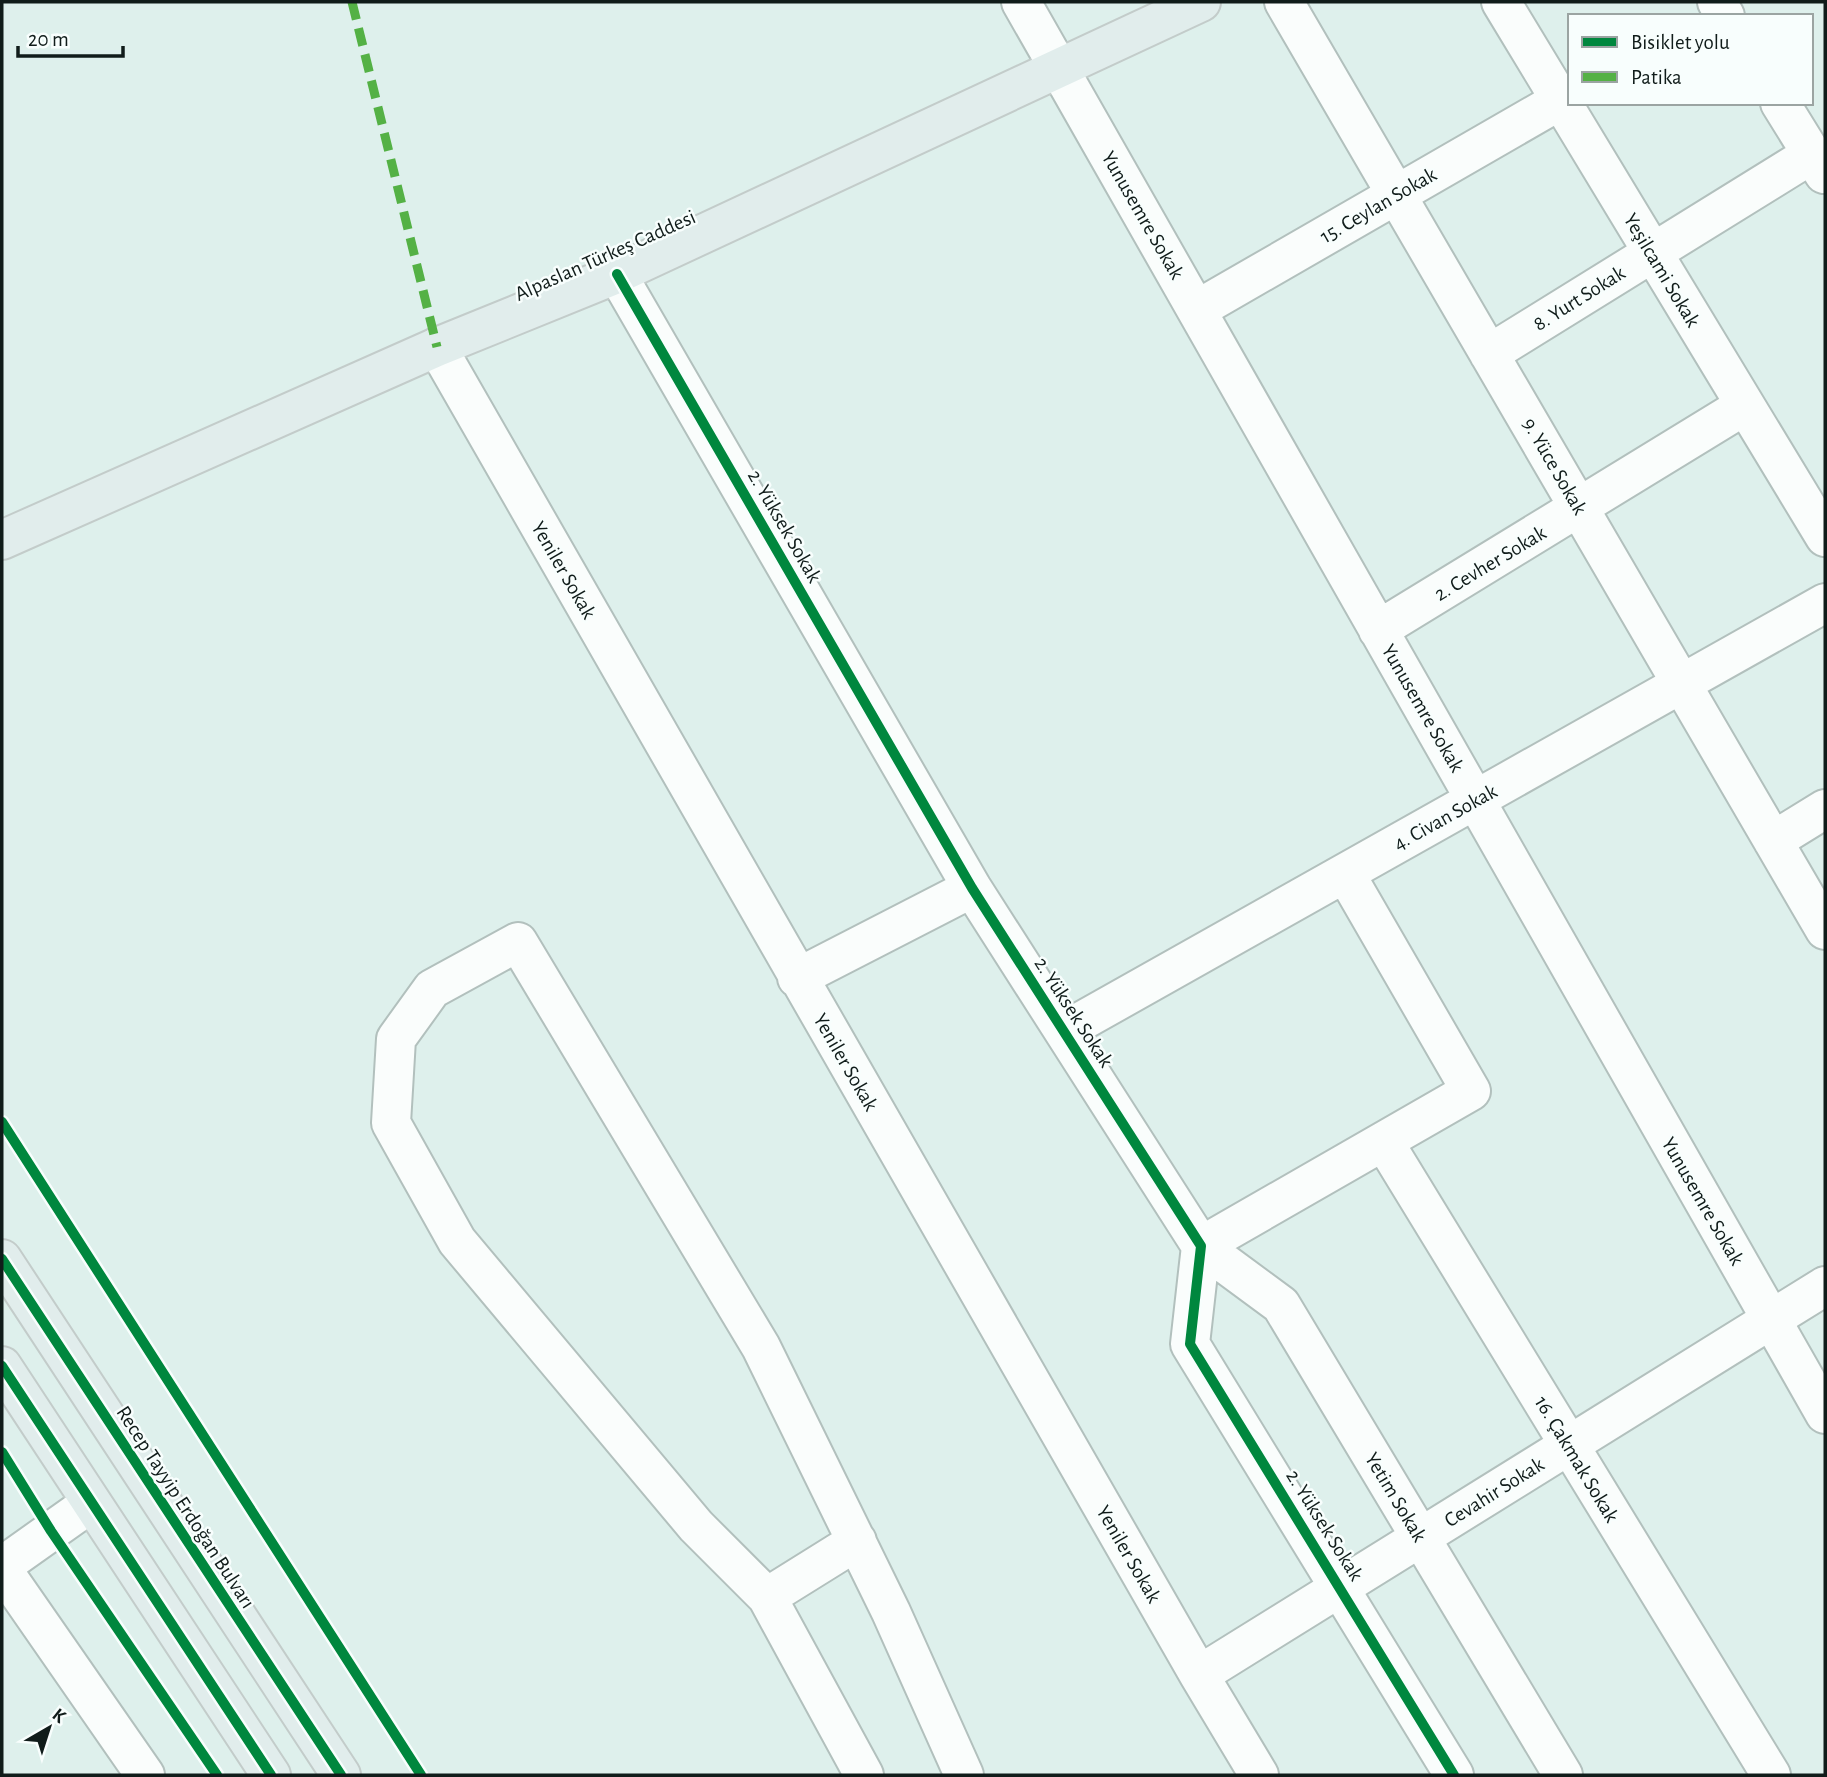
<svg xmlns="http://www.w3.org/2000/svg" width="1827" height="1777" font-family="'Alegreya Sans',sans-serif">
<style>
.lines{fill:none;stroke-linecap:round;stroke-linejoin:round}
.minor-casing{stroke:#b2c0bd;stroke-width:42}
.major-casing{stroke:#c3ccca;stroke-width:42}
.minor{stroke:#fafdfc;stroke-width:38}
.major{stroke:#e1edec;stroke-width:38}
.quiet{stroke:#54b145;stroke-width:9;stroke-dasharray:18 9;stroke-linecap:butt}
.cycleway-casing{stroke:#f8fefd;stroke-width:15}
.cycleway{stroke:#00873e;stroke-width:10}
.labels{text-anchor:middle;stroke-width:5;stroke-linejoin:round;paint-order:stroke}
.street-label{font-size:21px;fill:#101c1a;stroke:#f8fefd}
</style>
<rect width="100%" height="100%" fill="#def0ec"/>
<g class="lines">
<defs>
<path id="minor" d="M1021,2L1825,1414
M1284,2L1825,930
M1501,2L1825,537
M1717,2L1725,16
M1780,103L1824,174
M617,274L972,888L1201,1246L1190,1344L1454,1775
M1198,309L1559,101
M437,347L1199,1675L1259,1775
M1489,354L1812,154
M1378,630L1744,406
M1773,841L1825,809
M1345,873L1471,1091L1201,1246L1281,1305L1563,1775
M797,978L972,888
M1064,1031L1825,603
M1384,1142L1771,1775
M2,1566L91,1503
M2,1569L145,1775
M767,1597L857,1541
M1199,1675L1825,1286
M864,1775L767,1597L696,1526L457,1241L391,1123L396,1039L432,989L518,942L761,1347L891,1612L964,1775"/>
<path id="major" d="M2,540L437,347L617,274L1201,2
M2,1259L341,1775
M2,1366L271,1775"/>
</defs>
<use href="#minor" class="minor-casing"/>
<use href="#major" class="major-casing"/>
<use href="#minor" class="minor"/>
<use href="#major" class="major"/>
<path class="quiet" d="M352,2L437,347"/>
<defs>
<path id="cycleway" d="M617,274L972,888L1201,1246L1190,1344L1454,1775
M2,1122L421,1775
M2,1259L341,1775
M2,1366L271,1775
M2,1452L51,1531L217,1775"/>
</defs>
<use href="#cycleway" class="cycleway-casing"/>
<use href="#cycleway" class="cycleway"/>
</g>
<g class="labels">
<g class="street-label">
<text transform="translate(1378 205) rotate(-30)" y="7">15. Ceylan Sokak</text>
<text transform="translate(1143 215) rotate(60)" y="7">Yunusemre Sokak</text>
<text transform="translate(605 255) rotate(-24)" y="7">Alpaslan Türkeş Caddesi</text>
<text transform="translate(1662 270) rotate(59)" y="7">Yeşilcami Sokak</text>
<text transform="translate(1579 298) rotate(-32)" y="7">8. Yurt Sokak</text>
<text transform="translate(1555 466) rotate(60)" y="7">9. Yüce Sokak</text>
<text transform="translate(785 526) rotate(60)" y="7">2. Yüksek Sokak</text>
<text transform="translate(1490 563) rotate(-31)" y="7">2. Cevher Sokak</text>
<text transform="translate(564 570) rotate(60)" y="7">Yeniler Sokak</text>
<text transform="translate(1423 708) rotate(60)" y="7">Yunusemre Sokak</text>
<text transform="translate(1445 817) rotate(-29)" y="7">4. Civan Sokak</text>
<text transform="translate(1074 1012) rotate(57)" y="7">2. Yüksek Sokak</text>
<text transform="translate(846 1062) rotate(60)" y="7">Yeniler Sokak</text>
<text transform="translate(1703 1201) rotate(60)" y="7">Yunusemre Sokak</text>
<text transform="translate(1577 1459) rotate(59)" y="7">16. Çakmak Sokak</text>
<text transform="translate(1494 1492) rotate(-32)" y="7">Cevahir Sokak</text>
<text transform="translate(1396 1497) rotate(59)" y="7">Yetim Sokak</text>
<text transform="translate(186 1507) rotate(57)" y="7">Recep Tayyip Erdoğan Bulvarı</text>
<text transform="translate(1325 1525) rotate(58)" y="7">2. Yüksek Sokak</text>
<text transform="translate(1129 1554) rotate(60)" y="7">Yeniler Sokak</text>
</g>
</g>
<rect width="1827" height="1777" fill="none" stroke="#101c1a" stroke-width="7"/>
<rect x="1568" y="14" width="245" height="91" fill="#f8fefd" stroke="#9ba4a2" stroke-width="2"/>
<rect x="1582" y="37" width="35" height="10" fill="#00873e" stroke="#9ba4a2" stroke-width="2"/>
<text x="1631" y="49" font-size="21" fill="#101c1a">Bisiklet yolu</text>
<rect x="1582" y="72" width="35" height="10" fill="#54b145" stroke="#9ba4a2" stroke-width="2"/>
<text x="1631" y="84" font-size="21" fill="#101c1a">Patika</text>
<g transform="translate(49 1728) rotate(39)" stroke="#f8fefd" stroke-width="5" paint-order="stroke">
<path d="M0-5L12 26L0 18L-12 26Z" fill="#101c1a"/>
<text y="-10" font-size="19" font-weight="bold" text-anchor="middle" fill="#101c1a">K</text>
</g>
<path d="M18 46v10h105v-10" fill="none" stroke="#101c1a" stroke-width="3.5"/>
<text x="28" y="46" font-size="21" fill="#101c1a" stroke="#f8fefd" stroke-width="5" paint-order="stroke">20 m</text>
</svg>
